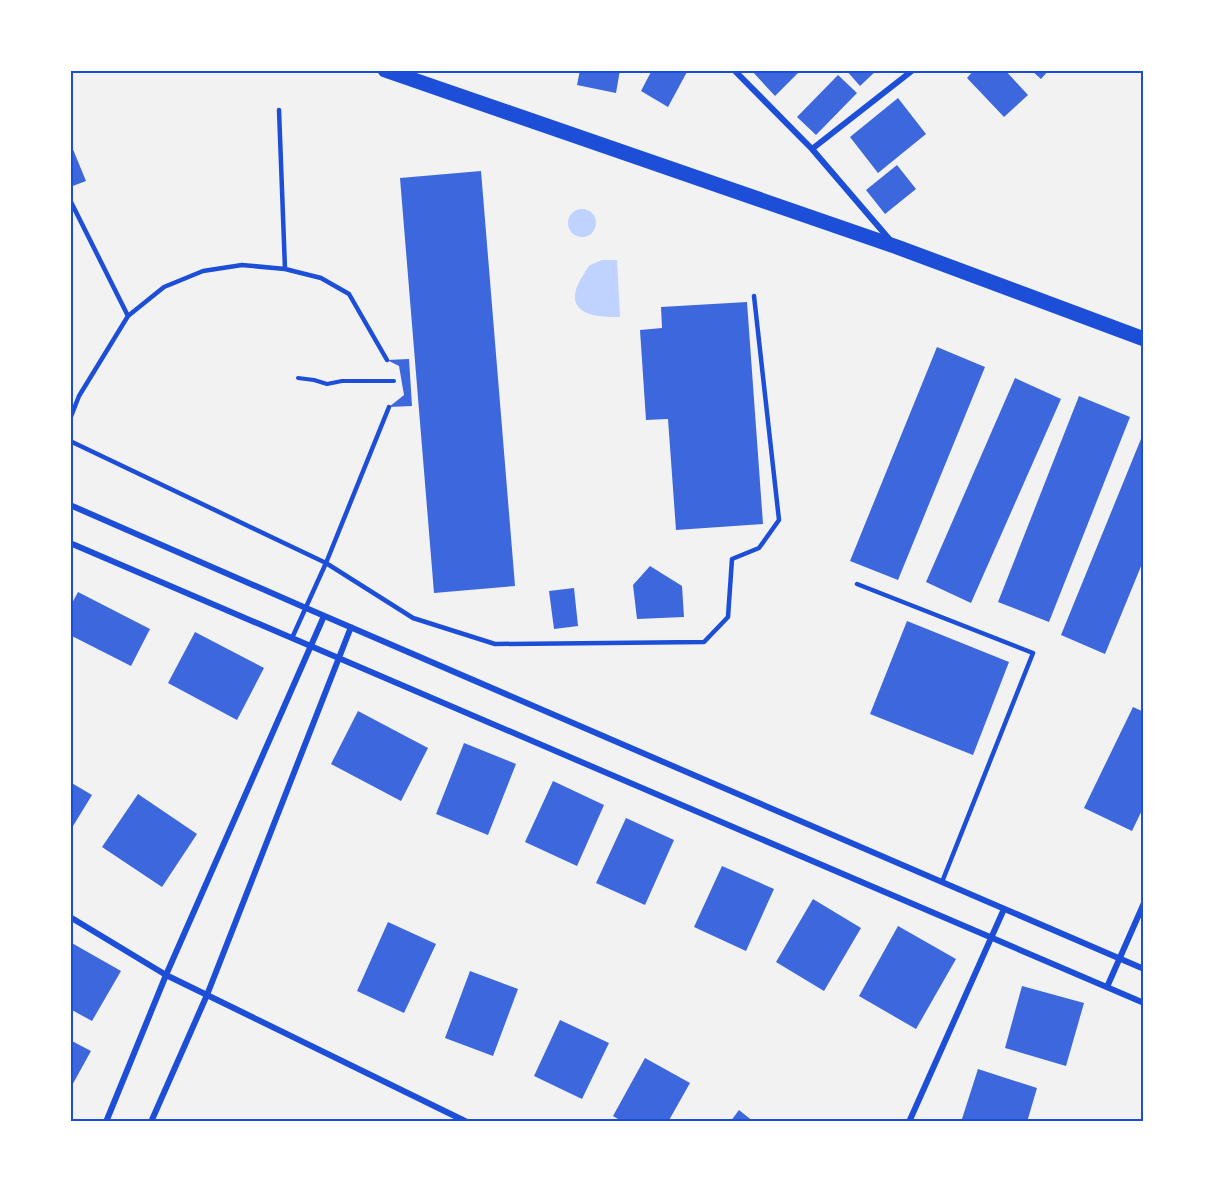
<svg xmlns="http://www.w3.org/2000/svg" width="1214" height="1192" font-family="'Source Serif 4',serif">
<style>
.water{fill:#bfd3fe}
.building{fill:#3d67dc}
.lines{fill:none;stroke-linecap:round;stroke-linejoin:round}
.path{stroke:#1d4ed8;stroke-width:4}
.service{stroke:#1d4ed8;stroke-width:4.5}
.minor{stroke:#1d4ed8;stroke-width:6}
.primary{stroke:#1d4ed8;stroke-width:15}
.neatline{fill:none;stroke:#1d4ed8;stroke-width:2}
</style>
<rect width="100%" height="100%" fill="#f2f2f2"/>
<path class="water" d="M568 223a14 14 0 1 1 28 0a14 14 0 1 1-28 0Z
M602,260H617L620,317C609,317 597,317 587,313C568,305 575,287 584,274C585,272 588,267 589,266C593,263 598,262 602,260Z"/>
<path class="building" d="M580,70H620L616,93L577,85Z
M652,70H688L668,107L641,91Z
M751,70H801L775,96Z
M846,70H877L860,86Z
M974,70H1005L1028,95L1004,117L967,78Z
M1031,70H1049L1041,79Z
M838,75L857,93L816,135L797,117Z
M898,98L926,134L878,173L850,137Z
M70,142L86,181L70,187Z
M897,165L916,189L885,214L866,190Z
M481,171L515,586L434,593L400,178Z
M747,302L763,524L676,530L668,419L646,420L640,330L662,328L661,307Z
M937,347L985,367L898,580L850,561Z
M409,359L412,406L389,407L404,395L399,366L387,360Z
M1015,378L1061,399L971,603L926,582Z
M1079,396L1130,417L1049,622L998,602Z
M1143,434L1144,559L1105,654L1061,635Z
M650,566L682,586L684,617L637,619L633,585Z
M574,588L578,626L554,629L549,591Z
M78,592L150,629L131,666L70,635V607Z
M907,621L1009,662L973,755L870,714Z
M195,632L264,668L237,720L168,683Z
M1133,707L1144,712V806L1132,831L1084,808Z
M358,711L428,748L401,801L331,764Z
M464,743L516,764L488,835L436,814Z
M553,781L604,805L577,866L525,842Z
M70,782L92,795L70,831Z
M138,794L197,834L162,887L102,847Z
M626,818L674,840L645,905L596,883Z
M722,866L774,889L746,951L694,927Z
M813,899L861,928L824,991L776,962Z
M388,922L436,944L404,1013L357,991Z
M898,926L956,959L916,1029L859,996Z
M70,942L121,971L92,1021L70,1009Z
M470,971L518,989L493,1056L445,1038Z
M1022,986L1084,1003L1066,1066L1005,1048Z
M560,1020L609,1043L582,1099L534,1076Z
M70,1040L91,1051L70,1089Z
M645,1058L690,1083L668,1122H623L613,1116Z
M978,1069L1037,1088L1027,1122H961Z
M739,1110L754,1122H730Z"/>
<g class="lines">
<path class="path" d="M298,378L314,380L327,384L342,381H394"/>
<path class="service" d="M279,110L285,269
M70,200L128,316
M70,419L79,396L128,316L164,287L203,271L242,265L285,269L321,278L349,294L387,360
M70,441L326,563L413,618L495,644L704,642L728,617L732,559L759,548L779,520L754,296
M857,584L1033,653L942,882
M292,638L326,563L389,407"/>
<path class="minor" d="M734,70L812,149L890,240
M812,149L913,70
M70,505L306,608L1144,969
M70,543L1144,1003
M70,917L166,975L467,1122
M1107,987L1144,903
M106,1122L166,975L324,616
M151,1122L207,995L351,627
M909,1122L1004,909"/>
<path class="primary" d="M385,70L897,247L1144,339"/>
</g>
<rect width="1214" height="1192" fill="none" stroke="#ffffff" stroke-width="144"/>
<rect x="72" y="72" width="1070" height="1048" class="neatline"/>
</svg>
